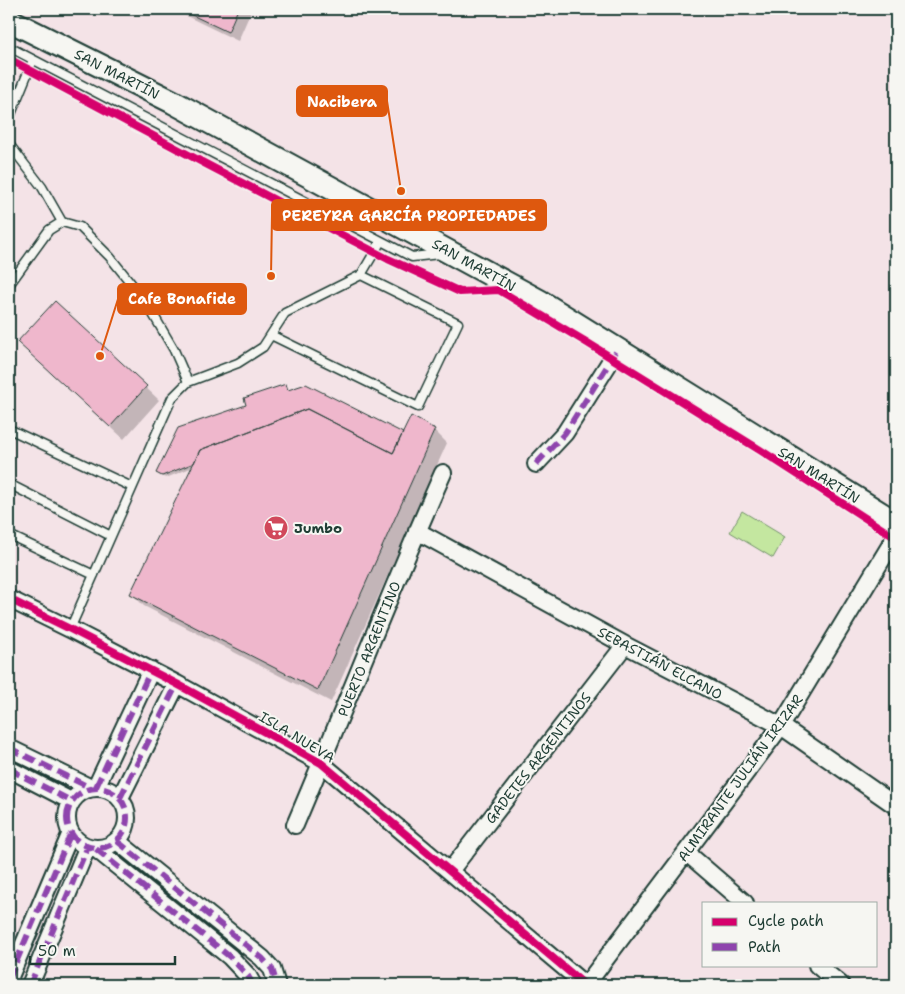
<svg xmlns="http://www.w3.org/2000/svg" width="905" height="994" font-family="'Shantell Sans',sans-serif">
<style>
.pitch{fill:#c4e7a0;stroke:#72926a}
.shadow{fill:#0003}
.building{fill:#efb7cc;stroke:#1f3d34}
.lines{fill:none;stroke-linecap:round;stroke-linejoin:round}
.service-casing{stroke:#1f3d34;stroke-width:11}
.minor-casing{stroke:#1f3d34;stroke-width:20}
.secondary-casing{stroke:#1f3d34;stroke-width:26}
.service{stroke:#f6f6f2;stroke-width:8}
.minor{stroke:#f6f6f2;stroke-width:16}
.secondary{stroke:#f6f6f2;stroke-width:22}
.quiet{stroke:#8e44ad;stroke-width:6;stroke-dasharray:12 6;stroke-linecap:butt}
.cycleway-casing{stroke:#f6f6f2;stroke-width:11}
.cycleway{stroke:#d6006c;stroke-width:8}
.labels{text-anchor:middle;stroke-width:4;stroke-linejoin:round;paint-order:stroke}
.street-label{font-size:14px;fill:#1f3d34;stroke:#f6f6f2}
.poi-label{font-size:14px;font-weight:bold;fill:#1f3d34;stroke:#f6f6f2;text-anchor:start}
.leader{fill:none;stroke:#de580e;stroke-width:2}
.callout-dot{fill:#de580e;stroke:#f6f6f2;stroke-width:2}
.callout{fill:#de580e;stroke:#de580e;stroke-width:2}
.callout-label{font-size:15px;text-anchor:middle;font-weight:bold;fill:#fff}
</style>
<rect width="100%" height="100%" fill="#f4e3e7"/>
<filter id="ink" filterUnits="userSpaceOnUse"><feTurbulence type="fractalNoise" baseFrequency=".02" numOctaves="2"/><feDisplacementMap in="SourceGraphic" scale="10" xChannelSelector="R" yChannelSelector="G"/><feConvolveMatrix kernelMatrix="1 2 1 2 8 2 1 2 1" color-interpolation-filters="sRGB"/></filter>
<g filter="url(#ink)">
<path class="pitch" d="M742,511L785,537L773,558L730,532Z"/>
<path class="shadow" d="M172,9H252L238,41Z
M55,302L159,400L124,439L32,355Z
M285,386L289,391L403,434L434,430L447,443L331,702L144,606L131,593L193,467L166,478L160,476L158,473L247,405Z"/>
<path class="building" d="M179,9H238L228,32Z
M55,301L147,386L110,427L17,342Z
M286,384L288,390L306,384L403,433L393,453L307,409L200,450L194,463L162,476L156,473L178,428L246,405L244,398Z
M307,409L393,453L411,416L435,429L318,690L130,594L200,450Z"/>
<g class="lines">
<defs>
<path id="service" d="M9,47L412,257L440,254
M9,119L33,60
M9,144L42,187L62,222
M361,275L381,241
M9,285L49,230L62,222L80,227L110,257L146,302L174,350L188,382
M9,429L132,487
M9,484L111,536
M9,535L94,575
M70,629L172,398L188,382L238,363L263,347L285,313L361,275L458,323L418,407L271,335"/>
<path id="minor" d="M536,464L565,433L618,349
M417,531L625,645L781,726L896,806
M9,599L70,629L177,684L321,763L585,985
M9,748L91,788
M9,769L71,801
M96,787L151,670
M67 818a30 30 0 1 1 60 0a30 30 0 1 1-60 0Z
M120,798L177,684
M295,825C345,708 391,589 443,473
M117,841L262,958L272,969L277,985
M96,849L230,957L248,976L253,985
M687,853L745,903
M450,871L625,645
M817,965L841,985
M9,979L70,835
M30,985L87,848
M586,985L781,726L896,536"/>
<path id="secondary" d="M9,20L173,102L541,302L896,523"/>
</defs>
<use href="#service" class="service-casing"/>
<use href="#minor" class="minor-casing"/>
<use href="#secondary" class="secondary-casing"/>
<use href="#service" class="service"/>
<use href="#minor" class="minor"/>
<use href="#secondary" class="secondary"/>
<path class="quiet" d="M536,464L565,433L618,349
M9,748L91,788
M9,769L71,801
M96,787L151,670
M67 818a30 30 0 1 1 60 0a30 30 0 1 1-60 0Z
M120,798L177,684
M117,841L262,958L272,969L277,985
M96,849L230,957L248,976L253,985
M9,979L70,835
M30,985L87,848"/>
<defs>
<path id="cycleway" d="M9,59L202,162L388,259L460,292L499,290L586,342L760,450L896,538
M9,599L70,629L177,684L321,763L585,985"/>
</defs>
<use href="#cycleway" class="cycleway-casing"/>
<use href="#cycleway" class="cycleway"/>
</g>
</g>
<defs>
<symbol id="supermarket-disc" viewBox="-11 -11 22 22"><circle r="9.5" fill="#d1495b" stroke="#f6f6f2"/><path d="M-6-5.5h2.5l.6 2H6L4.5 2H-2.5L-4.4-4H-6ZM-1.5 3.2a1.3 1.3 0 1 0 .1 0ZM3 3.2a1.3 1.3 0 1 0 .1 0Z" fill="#fff"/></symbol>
</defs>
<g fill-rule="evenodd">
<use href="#supermarket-disc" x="262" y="514" width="28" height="28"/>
</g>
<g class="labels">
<g class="street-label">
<text transform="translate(117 74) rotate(27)" y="5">SAN MARTÍN</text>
<text transform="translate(474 265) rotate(29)" y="5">SAN MARTÍN</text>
<text transform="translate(819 475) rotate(32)" y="5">SAN MARTÍN</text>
<text transform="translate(369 649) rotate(-68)" y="5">PUERTO ARGENTINO</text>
<text transform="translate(660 663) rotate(28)" y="5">SEBASTIÁN ELCANO</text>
<text transform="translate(297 737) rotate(31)" y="5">ISLA NUEVA</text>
<text transform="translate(538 758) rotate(-52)" y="5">GADETES ARGENTINOS</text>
<text transform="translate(740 778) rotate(-54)" y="5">ALMIRANTE JULIÁN IRIZAR</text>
</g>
<g class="poi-label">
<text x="294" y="533">Jumbo</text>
</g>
</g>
<path class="leader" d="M401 191L387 101M271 276L272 215M100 356L118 299"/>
<g class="callout-dot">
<circle cx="401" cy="191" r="5"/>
<circle cx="271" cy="276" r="5"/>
<circle cx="100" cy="356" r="5"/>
</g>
<g class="callout">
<rect x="297" y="86" width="90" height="30" rx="5"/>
<rect x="272" y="200" width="274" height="30" rx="5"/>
<rect x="118" y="284" width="128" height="30" rx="5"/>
</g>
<g class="callout-label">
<text x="342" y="107">Nacibera</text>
<text x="409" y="221">PEREYRA GARCÍA PROPIEDADES</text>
<text x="182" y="304">Cafe Bonafide</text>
</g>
<rect width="905" height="994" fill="none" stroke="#f6f6f2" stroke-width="30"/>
<rect x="15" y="15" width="875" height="964" fill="none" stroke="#1f3d34" stroke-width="2" filter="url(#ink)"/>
<rect x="702" y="902" width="175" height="65" fill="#f6f6f2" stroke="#a0aca6"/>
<rect x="712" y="918" width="25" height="8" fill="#d6006c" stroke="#a0aca6"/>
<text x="748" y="926" font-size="15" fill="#1f3d34">Cycle path</text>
<rect x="712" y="943" width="25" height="8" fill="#8e44ad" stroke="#a0aca6"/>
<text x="748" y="952" font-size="15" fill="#1f3d34">Path</text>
<path d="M30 956v8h145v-8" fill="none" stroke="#1f3d34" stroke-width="2.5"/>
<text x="38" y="956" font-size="15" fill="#1f3d34" stroke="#f6f6f2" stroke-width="4" paint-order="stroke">50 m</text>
</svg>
